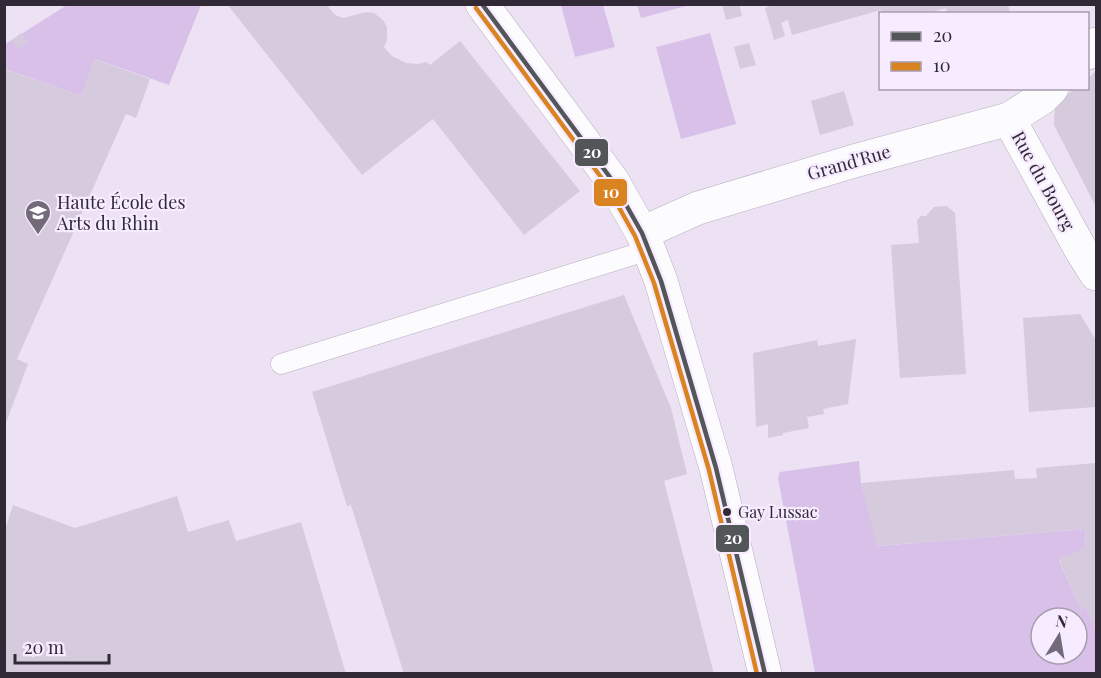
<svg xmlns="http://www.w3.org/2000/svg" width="1101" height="678" font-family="'Playfair Display',serif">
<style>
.green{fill:#d8c0e9;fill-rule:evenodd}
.building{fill:#d5cbdd}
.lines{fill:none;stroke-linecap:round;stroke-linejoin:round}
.service-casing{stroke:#b7afbe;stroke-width:21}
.minor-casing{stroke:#b7afbe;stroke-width:34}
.tertiary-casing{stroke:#b7afbe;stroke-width:34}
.service{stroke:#fcfbfd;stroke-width:20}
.minor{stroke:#fcfbfd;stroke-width:33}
.tertiary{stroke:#fcfbfd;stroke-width:33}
.bus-1-casing{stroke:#f6ebff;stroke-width:9}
.bus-2-casing{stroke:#f6ebff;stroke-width:9}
.bus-1{stroke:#535658;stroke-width:4.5}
.bus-2{stroke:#d98421;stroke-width:4.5}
.bus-dot{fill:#312936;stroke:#f6ebff;stroke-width:2}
.labels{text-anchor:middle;stroke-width:4.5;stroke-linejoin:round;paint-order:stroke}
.bus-label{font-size:16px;fill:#312936;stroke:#f6ebff;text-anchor:start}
.street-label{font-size:18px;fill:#312936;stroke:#f6ebff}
.poi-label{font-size:18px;fill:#312936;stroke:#f6ebff;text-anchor:start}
.line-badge{stroke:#f6ebff;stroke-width:2}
.badge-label{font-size:16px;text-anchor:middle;font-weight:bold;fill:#fff}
</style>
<rect width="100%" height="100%" fill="#ece2f4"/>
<path class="green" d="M67,5H201L169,85L95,59L81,96L5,69L4,45Z
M561,5H603L615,47L575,57Z
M637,5V4L690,5L641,18Z
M710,33L736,124L681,139L656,47Z
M859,461L861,483L878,546L1085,529L1086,548L1059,560L1081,609L1086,607L1096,630V673H815L778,478L780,472ZM1041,618H1077V654H1041Z"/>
<path class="building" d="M227,4H326L335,15L343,18L366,12L374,13L383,20L387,27V40L384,47L392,56L406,63L418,64L426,62L430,65L460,41L580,191L524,235L433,119L362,175Z
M722,4H739L742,16L726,20Z
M775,4H1008L1010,14H947L946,8L925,14H882L881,10L792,35L788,20L781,23L785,36L774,40L765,8Z
M21,33L28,42L18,49L12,40Z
M749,43L756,65L740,69L734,47Z
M94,59L150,79L136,118L126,114L17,359L28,364L4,428V69L81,96Z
M1096,71V207L1054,125L1055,106L1075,88H1088V78Z
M844,91L854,125L820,135L811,101Z
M947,206L955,213L966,374L900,378L891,245L919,243L917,220L921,216H926L934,207Z
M624,295L671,408L687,474L664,481L714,674H404L351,505L347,506L312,392Z
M1080,314L1096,340V407L1029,412L1023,318Z
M856,339L848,404L823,409L824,414L807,417L809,428L783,433V435L768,438V424L756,427L753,353L817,340L818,346Z
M1096,463V630L1086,607L1081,609L1059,559L1086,548L1085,529L877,546L861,483L1014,470L1015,479L1037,478L1036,468Z
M177,496L188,532L229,520L236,541L301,522L346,674H4V533L13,505L75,528Z"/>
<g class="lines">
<defs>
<path id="service" d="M281,364L649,250"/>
<path id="minor" d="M1088,53L1096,44
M1009,119L1081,250L1096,274
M642,233L698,208L854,161L1009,119L1042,98L1052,88"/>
<path id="tertiary" d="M482,4L612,180L642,233L649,250L661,281L716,468L765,674"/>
</defs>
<use href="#service" class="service-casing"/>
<use href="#minor" class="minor-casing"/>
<use href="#tertiary" class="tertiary-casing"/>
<use href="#service" class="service"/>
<use href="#minor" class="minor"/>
<use href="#tertiary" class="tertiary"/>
<defs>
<path id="bus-1" d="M482,4L612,180L642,233L661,281L716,468L765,674"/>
<path id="bus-2" d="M476,8L606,184L635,236L654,283L709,470L757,674"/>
</defs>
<use href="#bus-1" class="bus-1-casing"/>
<use href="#bus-2" class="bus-2-casing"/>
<use href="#bus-1" class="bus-1"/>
<use href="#bus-2" class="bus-2"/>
</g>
<defs>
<symbol id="university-pin" viewBox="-11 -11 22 30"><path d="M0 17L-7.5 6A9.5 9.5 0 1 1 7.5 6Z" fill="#726a78" stroke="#f6ebff"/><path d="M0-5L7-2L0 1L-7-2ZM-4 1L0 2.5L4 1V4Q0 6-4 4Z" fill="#fff"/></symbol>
</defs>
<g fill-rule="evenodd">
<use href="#university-pin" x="23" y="198" width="30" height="40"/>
</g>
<circle class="bus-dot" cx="727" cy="512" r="5"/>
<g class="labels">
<g class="bus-label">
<text x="738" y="518">Gay Lussac</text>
</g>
<g class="street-label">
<text transform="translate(849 163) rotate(-16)" y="6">Grand'Rue</text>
<text transform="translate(1043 181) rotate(61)" y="6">Rue du Bourg</text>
</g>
<g class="poi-label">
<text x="57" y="209">Haute École des<tspan x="57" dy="21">Arts du Rhin</tspan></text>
</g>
</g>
<g class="line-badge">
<rect x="574" y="138" width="35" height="29" rx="6" fill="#535658"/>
<rect x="593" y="178" width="35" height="29" rx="6" fill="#d98421"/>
<rect x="715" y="524" width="35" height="29" rx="6" fill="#535658"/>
</g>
<g class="badge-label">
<text x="592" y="158">20</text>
<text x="611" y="198">10</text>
<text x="733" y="544">20</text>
</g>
<rect width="1101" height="678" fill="none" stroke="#312936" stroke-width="12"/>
<rect x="879" y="12" width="210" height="78" fill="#f6ebff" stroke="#a79daf" stroke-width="1.5"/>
<rect x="891" y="32" width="30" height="9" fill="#535658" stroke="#a79daf" stroke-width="1.5"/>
<text x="933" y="42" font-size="18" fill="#312936">20</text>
<rect x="891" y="62" width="30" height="9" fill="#d98421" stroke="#a79daf" stroke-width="1.5"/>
<text x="933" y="72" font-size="18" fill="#312936">10</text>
<g transform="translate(1059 636) rotate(11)"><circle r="28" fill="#f6ebff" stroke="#a79daf" stroke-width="1.5"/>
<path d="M0-4.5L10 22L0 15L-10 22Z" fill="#726a78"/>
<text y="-9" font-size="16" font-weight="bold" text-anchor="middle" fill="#312936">N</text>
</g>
<path d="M15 654v9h94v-9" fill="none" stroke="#312936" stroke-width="3"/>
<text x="24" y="654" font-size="18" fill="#312936" stroke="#f6ebff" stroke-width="4.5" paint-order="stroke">20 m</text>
</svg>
